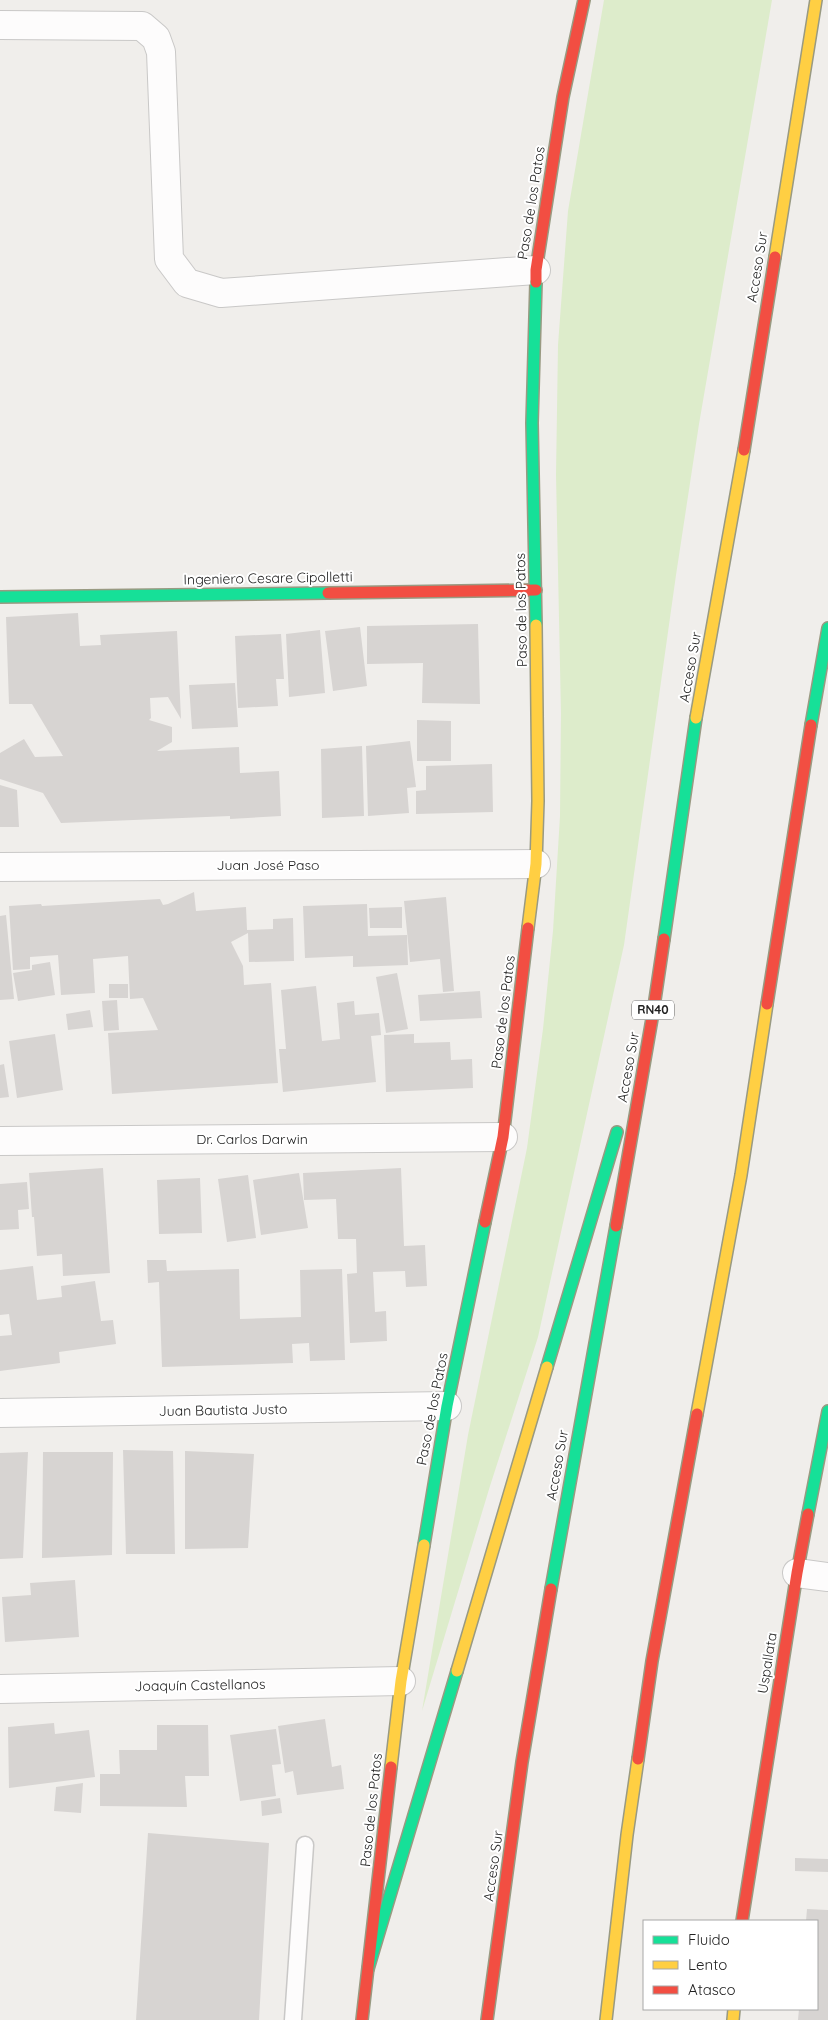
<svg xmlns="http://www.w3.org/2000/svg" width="828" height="2020" font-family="Quicksand,sans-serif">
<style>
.grass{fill:#ddeccb}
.building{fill:#d7d4d2}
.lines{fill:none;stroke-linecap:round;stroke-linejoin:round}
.lane-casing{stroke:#c9c8c7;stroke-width:19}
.street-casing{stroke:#c9c8c7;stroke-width:30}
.fast-casing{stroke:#999a82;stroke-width:14}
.slow-casing{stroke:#999a82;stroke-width:14}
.jam-casing{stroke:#999a82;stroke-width:14}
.lane{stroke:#fdfcfc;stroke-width:16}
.street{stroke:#fdfcfc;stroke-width:28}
.fast{stroke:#16e098;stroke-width:11}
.slow{stroke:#ffcf43;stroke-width:11}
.jam{stroke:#f24e42;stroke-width:11}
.labels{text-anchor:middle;stroke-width:4;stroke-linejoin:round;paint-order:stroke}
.shield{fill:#fff;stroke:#646464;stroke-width:1}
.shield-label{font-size:12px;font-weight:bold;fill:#222}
.street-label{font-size:14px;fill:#222;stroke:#fff}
</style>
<rect width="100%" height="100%" fill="#f0eeeb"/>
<path class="grass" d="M604,0H772L699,424L676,575L624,945L538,1337L490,1486L422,1711L468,1435L527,1148L543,1029L553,931L560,816L561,713L556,475L558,345L568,211Z"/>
<path class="building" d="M78,613L80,646L101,645L100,635L177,631L181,719L168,697L150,698L151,718L149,720L172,727V742L157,751L239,747L240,773L279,771L281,816L230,819V816L61,823L43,793L0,779V753L24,739L35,757L63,756L32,704H9L6,617Z
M478,624L480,704L422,703L423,663L367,664V626Z
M360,627L367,686L333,691L325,631Z
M320,630L325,693L289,697L286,634Z
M281,634L284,679H276L278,706L238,708L235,636Z
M235,683L238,727L192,729L189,685Z
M417,720L451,721V761H417Z
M410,741L416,787L407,788L409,813L368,816L366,746Z
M362,746L364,816L322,818L321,749Z
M492,764L493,812L416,814V791L426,790V766Z
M0,785L17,790L19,827H0Z
M194,892L196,911L246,907L247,930L273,929V919L293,918L294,961L249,962L248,933L231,942L243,966L244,985L271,983L278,1083L112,1094L108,1033L158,1030L143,998L130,999L128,956L93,959L95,993L61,995L58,955L30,957V969L13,970L9,906L41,904L42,906L160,899L163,905L168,904Z
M446,897L454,991L443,992L440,959L410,962L404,901Z
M367,904L368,936L407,935L408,965L353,967V956L305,958L303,906Z
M402,907V928H370L369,908Z
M6,915L14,999L0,1000V916Z
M50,962L55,995L18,1001L13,973L32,970V965Z
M397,973L408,1029L386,1033L376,977Z
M109,984H128V998H109Z
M316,986L322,1041L340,1039L337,1003L354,1001L355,1015L379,1013L381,1035L371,1036L376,1082L283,1092L279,1049H286L281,990Z
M480,991L482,1018L420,1021L418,995Z
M117,1000L119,1030L104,1031L102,1001Z
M90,1010L93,1027L68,1030L66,1014Z
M55,1034L63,1090L17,1098L9,1041Z
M414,1034V1043L450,1042L451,1060L472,1059L473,1088L386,1092L384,1035Z
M4,1064L9,1097L0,1098V1065Z
M103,1168L110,1273L63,1276L62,1254L37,1256L34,1217H32L29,1173Z
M401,1168L404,1246L425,1245L427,1286L406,1287L405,1271L373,1272L375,1312L386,1311L387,1341L350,1343L347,1274L357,1273L356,1239H338L336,1199L304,1200L303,1173Z
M299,1173L308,1228L261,1235L253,1180Z
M248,1175L256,1238L227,1242L218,1179Z
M200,1178L202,1233L159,1234L157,1180Z
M27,1182L29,1209L18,1210L19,1229L0,1230V1184Z
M147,1260H166L167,1271L239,1269L240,1319L301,1317L300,1270L342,1269L345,1360L310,1361L309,1343L292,1344L293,1363L162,1367L159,1282L148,1283Z
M33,1266L37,1300L62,1297L61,1286L95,1281L101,1321L113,1320L116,1344L59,1352L60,1363L0,1371V1336L12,1335L9,1314L0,1315V1270Z
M123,1450L173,1451L175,1554H126Z
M185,1451L254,1454L248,1548L185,1549Z
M28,1452L23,1558L0,1559V1453Z
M43,1452H113L112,1555L42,1558Z
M75,1580L79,1637L5,1642L2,1597L31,1595L30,1583Z
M325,1719L332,1767L341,1765L344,1789L297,1795L293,1771L285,1773L278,1726Z
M54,1723L55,1734L89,1730L95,1777L9,1788L8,1727Z
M157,1725H208L209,1776H185L187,1807L100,1806V1774H120L119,1750H157Z
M276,1729L281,1764L272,1765L276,1796L240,1801L230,1735Z
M83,1783L81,1813L54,1811L56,1787Z
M280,1798L282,1813L262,1816L261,1801Z
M148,1833L269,1843L259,2020H136Z
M795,1858L828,1859V1872L795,1871Z
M807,1909L828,1910V2020H798L799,2009H817V1921H806Z"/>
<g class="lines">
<defs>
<path id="lane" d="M293,2020L305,1845"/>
<path id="street" d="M0,25L142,26L156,38L161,52L169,259L187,283L221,293L536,270
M0,867L536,864
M0,1141L503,1137
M0,1413L447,1406
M797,1573L828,1577
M0,1689L401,1681"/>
<path id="fast" d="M536,282L532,423L536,625
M0,597L328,593
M811,725L828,628
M664,939L696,718
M547,1367L617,1132
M808,1514L828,1411
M424,1545L447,1406L485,1222
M551,1589L616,1226
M368,1969L457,1671"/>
<path id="slow" d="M775,257L816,0
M696,718L744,450
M528,928L536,864L538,801L536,625
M697,1414L741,1175L767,1004
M457,1671L547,1367
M391,1767L401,1681L424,1545
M606,2020L627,1835L638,1759
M733,2020L734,2009"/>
<path id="jam" d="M536,282V270L563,97L584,0
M744,450L775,257
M328,593L536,590
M767,1004L811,725
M485,1222L503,1137L528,928
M616,1226L653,1013L664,939
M638,1759L652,1661L697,1414
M742,1921L797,1573L808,1514
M362,2020L391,1767
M487,2020L522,1762L551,1589"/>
</defs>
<use href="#lane" class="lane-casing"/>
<use href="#street" class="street-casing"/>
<use href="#fast" class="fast-casing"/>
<use href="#slow" class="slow-casing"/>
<use href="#jam" class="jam-casing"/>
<use href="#lane" class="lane"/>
<use href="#street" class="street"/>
<use href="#fast" class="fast"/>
<use href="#slow" class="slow"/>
<use href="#jam" class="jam"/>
</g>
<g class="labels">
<rect class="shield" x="632" y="1000.5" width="42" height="19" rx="4"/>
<g class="shield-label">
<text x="653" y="1014">RN40</text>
</g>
<g class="street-label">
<text transform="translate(531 203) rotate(-81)" y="5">Paso de los Patos</text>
<text transform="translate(757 267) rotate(-81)" y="5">Acceso Sur</text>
<text transform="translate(268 578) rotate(-1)" y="5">Ingeniero Cesare Cipolletti</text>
<text transform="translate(521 610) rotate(-91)" y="5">Paso de los Patos</text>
<text transform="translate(690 667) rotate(-80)" y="5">Acceso Sur</text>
<text x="268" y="870">Juan José Paso</text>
<text transform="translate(503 1012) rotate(-83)" y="5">Paso de los Patos</text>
<text transform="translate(628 1067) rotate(-80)" y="5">Acceso Sur</text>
<text x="252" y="1144">Dr. Carlos Darwin</text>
<text transform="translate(432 1409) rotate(-79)" y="5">Paso de los Patos</text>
<text transform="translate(223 1410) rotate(-1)" y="5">Juan Bautista Justo</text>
<text transform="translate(557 1465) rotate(-80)" y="5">Acceso Sur</text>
<text transform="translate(767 1663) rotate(-81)" y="5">Uspallata</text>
<text transform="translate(200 1685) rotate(-1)" y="5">Joaquín Castellanos</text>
<text transform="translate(371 1810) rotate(-84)" y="5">Paso de los Patos</text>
<text transform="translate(493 1866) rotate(-82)" y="5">Acceso Sur</text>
</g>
</g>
<rect x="643" y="1920" width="175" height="90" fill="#ffffff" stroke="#a7a7a7"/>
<rect x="653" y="1936" width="25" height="8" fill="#16e098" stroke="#a7a7a7"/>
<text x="688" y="1945" font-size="15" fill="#222222">Fluido</text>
<rect x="653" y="1961" width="25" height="8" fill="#ffcf43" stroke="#a7a7a7"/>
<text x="688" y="1970" font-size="15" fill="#222222">Lento</text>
<rect x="653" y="1986" width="25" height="8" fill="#f24e42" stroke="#a7a7a7"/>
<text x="688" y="1995" font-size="15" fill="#222222">Atasco</text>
</svg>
